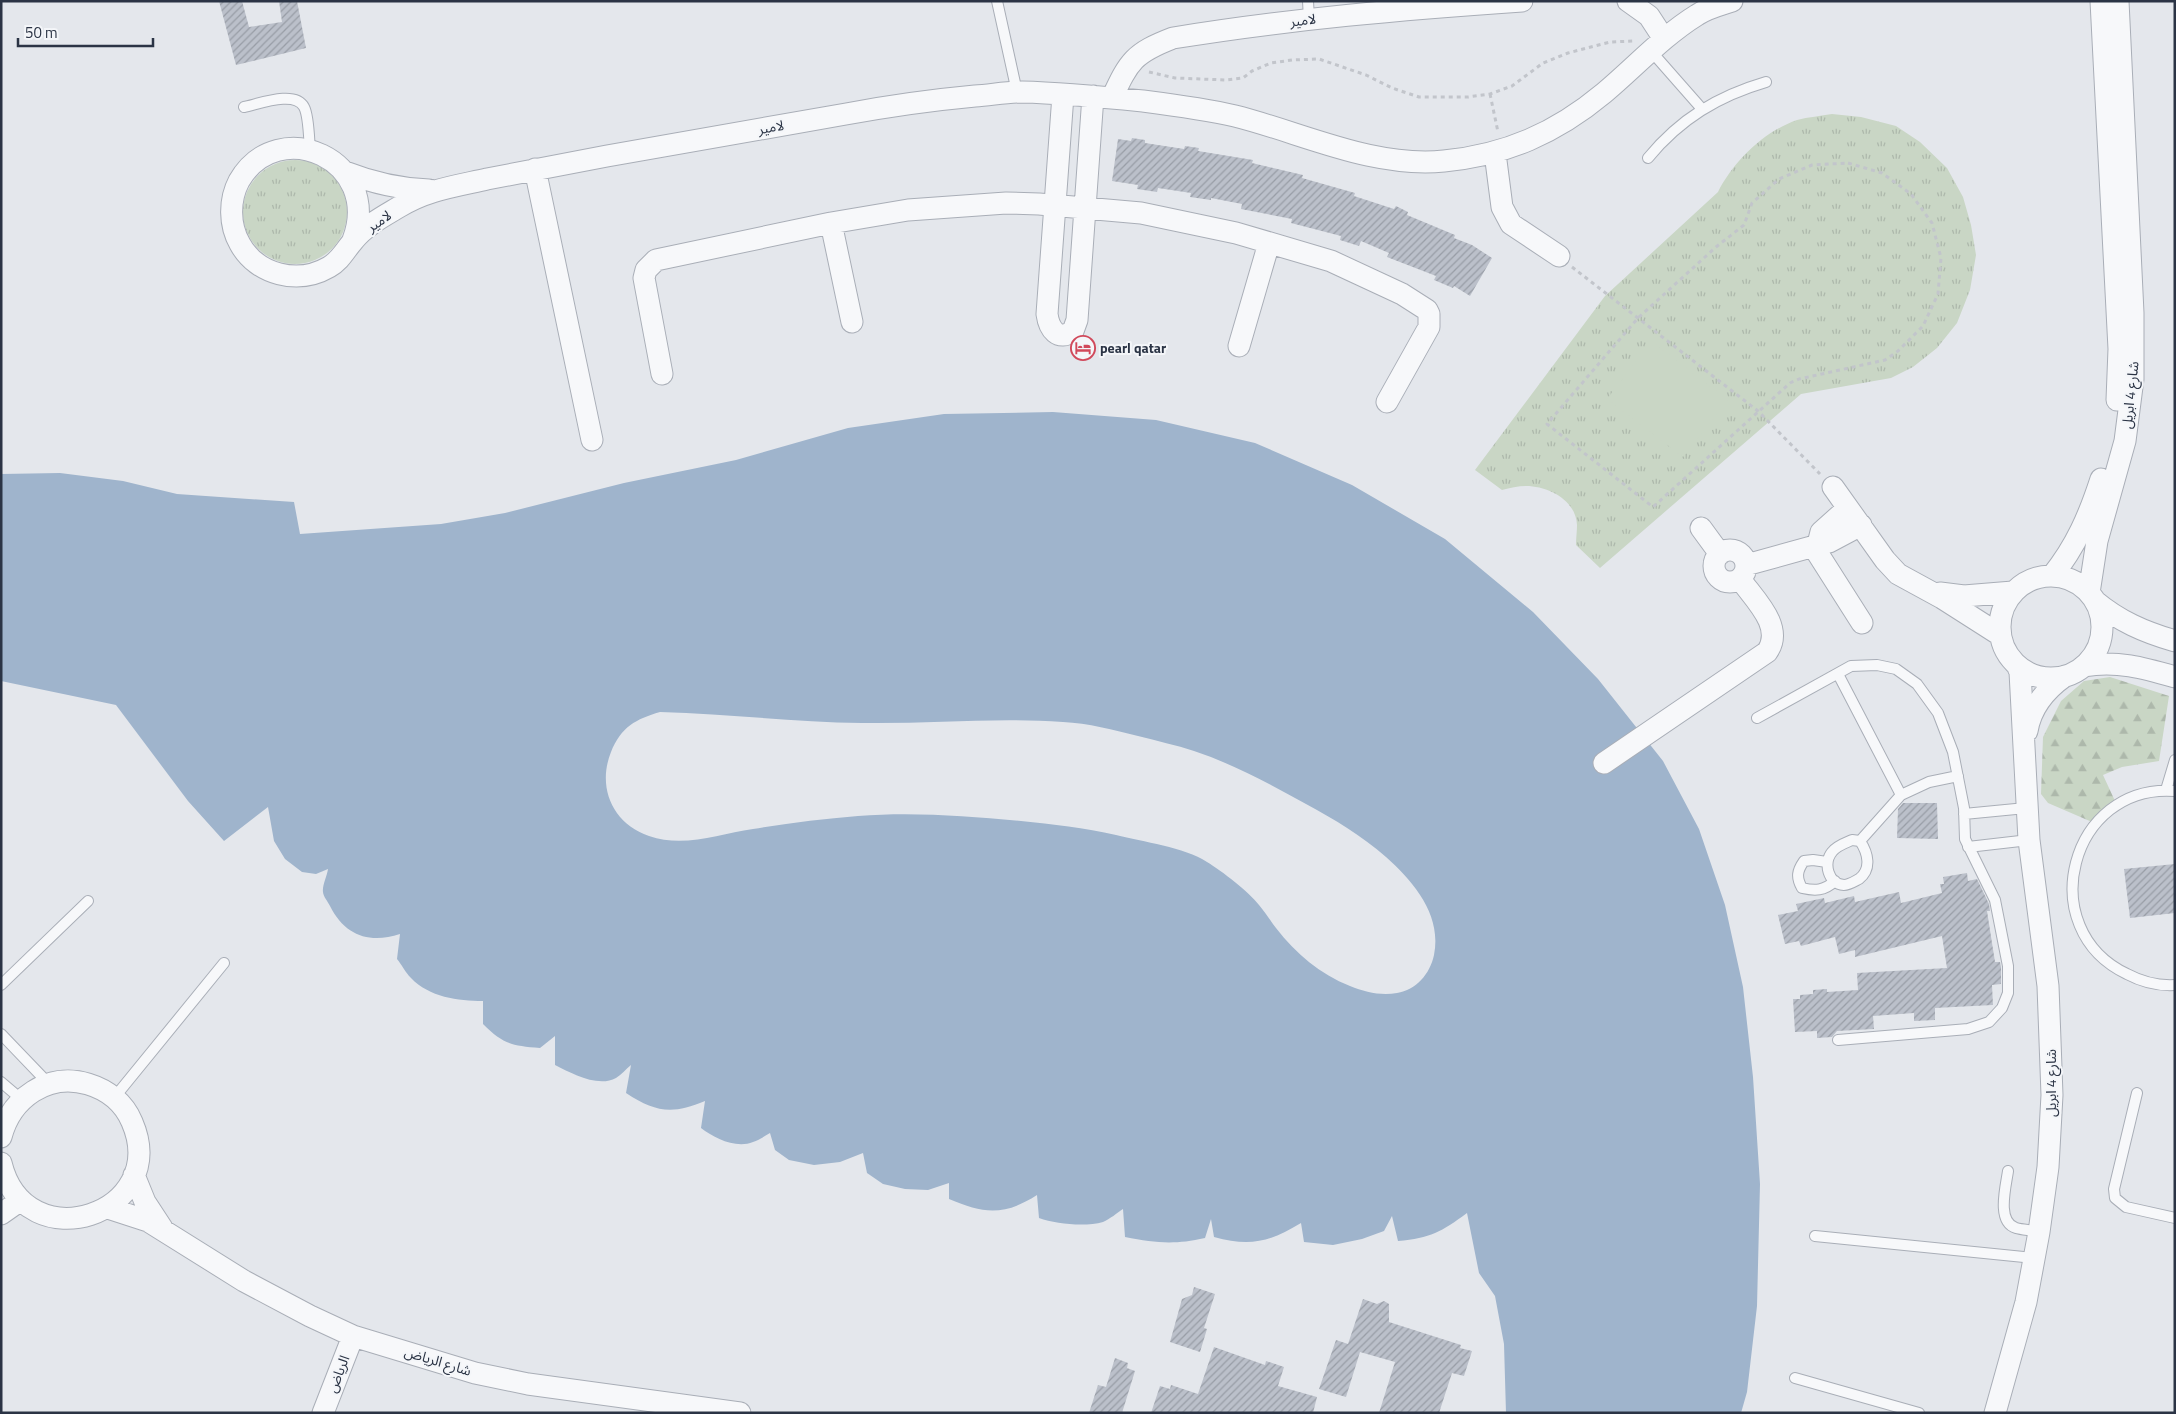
<svg xmlns="http://www.w3.org/2000/svg" width="2176" height="1414" font-family="'Titillium Web','Noto Sans Arabic',sans-serif">
<style>
.grass{fill:url(#grass-tufts)}
.forest{fill:url(#forest-firs)}
.pitch{fill:#c9d6c5}
.water{fill:#9fb4cc;fill-rule:evenodd}
.building{fill:url(#building-hatch)}
.lines{fill:none;stroke-linecap:round;stroke-linejoin:round}
.lane-casing{stroke:#a9aeb7;stroke-width:12}
.street-casing{stroke:#a9aeb7;stroke-width:23}
.path{stroke:#c2c5cb;stroke-width:3;stroke-dasharray:4 4;stroke-linecap:butt}
.lane{stroke:#f7f8fa;stroke-width:10}
.street{stroke:#f7f8fa;stroke-width:21}
.labels{text-anchor:middle;stroke-width:4;stroke-linejoin:round;paint-order:stroke}
.street-label{font-size:14px;fill:#2b3445;stroke:#f4f6f9}
.poi-label{font-size:14px;font-weight:bold;fill:#2b3445;stroke:#f4f6f9;text-anchor:start}
</style>
<defs>
<pattern id="grass-tufts" width="24" height="20" patternUnits="userSpaceOnUse" patternTransform="scale(1.25)"><rect width="24" height="20" fill="#c9d6c5"/><path d="M3 7l-1-3M5 7V3M7 7l1-3M15 17l-1-3M17 17v-4M19 17l1-3" fill="none" stroke="#adb8ab"/></pattern>
<pattern id="forest-firs" width="22" height="20" patternUnits="userSpaceOnUse" patternTransform="scale(1.25)"><rect width="22" height="20" fill="#c9d6c5"/><path d="M5 1l3.5 6h-7zM16 11l3.5 6h-7z" fill="#adb8ab"/></pattern>
<pattern id="building-hatch" width="6" height="6" patternUnits="userSpaceOnUse" patternTransform="scale(1.25)"><rect width="6" height="6" fill="#bbc0ca"/><path d="M-1 1l2-2M0 6l6-6M5 7l2-2" fill="none" stroke="#989da6"/></pattern>
</defs>
<rect width="100%" height="100%" fill="#e4e7ec"/>
<path class="grass" d="M1832,114L1861,117L1896,126L1920,142L1947,168L1963,197L1971,225L1976,255L1970,290L1957,323L1937,348L1913,367L1891,378L1801,394L1600,568L1576,545C1576,538 1577,531 1577,525C1576,500 1548,486 1526,486C1518,486 1510,488 1502,490L1475,470L1605,296L1718,192C1734,161 1763,132 1797,120C1808,117 1821,116 1832,114Z
M243 212a52 52 0 1 1 104 0a52 52 0 1 1-104 0Z"/>
<path class="forest" d="M2110,677L2169,696L2159,761L2122,767L2103,775L2115,801L2092,822L2048,803L2041,794L2043,737L2061,701L2084,681Z"/>
<path class="pitch" d="M1651,341L1728,400L1683,457L1607,399Z"/>
<path class="water" d="M1053,412L1156,420L1255,443L1352,485L1445,539L1533,612L1598,679L1663,761L1699,829L1725,905L1743,987L1753,1077L1760,1184L1757,1306L1747,1392L1741,1413H1506L1504,1344L1495,1296L1479,1273L1467,1213C1441,1232 1431,1238 1398,1241L1392,1216L1384,1231L1362,1239L1333,1245L1304,1242L1301,1223C1270,1242 1250,1247 1214,1237L1211,1219L1205,1238C1174,1245 1156,1243 1125,1237L1123,1209C1117,1213 1110,1219 1103,1222C1085,1227 1056,1224 1039,1218L1037,1195C1004,1216 984,1214 949,1199V1183L928,1190L905,1189L883,1184L867,1173L863,1153L840,1162L814,1165L789,1160L775,1150L770,1133C765,1136 759,1140 753,1142C736,1149 714,1138 701,1128L705,1101C672,1115 655,1112 626,1093L631,1065C626,1069 621,1075 616,1078C598,1088 571,1073 555,1065V1036L540,1048C512,1046 503,1044 483,1024V1001C458,1001 429,997 411,978C405,972 402,965 397,959L400,934C370,944 345,936 330,906C328,902 323,896 323,892C322,886 327,876 328,869L316,874L302,872L285,859L274,841L268,807L224,841L188,801L116,705L1,681V474L60,473L123,481L177,494L294,502L300,534L441,524L505,513L624,483L736,460L848,428L944,414ZM660,712C728,714 794,722 862,723C929,724 996,717 1063,722C1088,723 1114,730 1138,736C1157,741 1176,745 1194,751C1233,764 1270,784 1306,804C1334,819 1362,836 1386,857C1414,882 1442,915 1434,955C1430,974 1416,990 1397,993C1381,996 1365,992 1350,986C1320,974 1296,954 1276,928C1270,920 1265,912 1259,905C1249,892 1222,871 1207,862C1184,847 1143,842 1116,835C1085,828 1052,824 1021,821C967,816 913,812 858,816C823,819 788,823 753,829C719,834 684,848 649,836C612,823 597,787 611,752C621,727 636,719 660,712Z"/>
<path class="building" d="M219,1H242L249,27L282,22L279,1H297L306,48L236,65Z
M1132,138L1145,140V143L1184,149L1185,146L1199,148L1198,151L1253,160L1252,163L1303,175L1302,178L1355,193L1354,196L1394,209L1396,206L1408,212L1407,215L1455,235L1454,238L1472,245L1492,258L1470,296L1454,286L1453,288L1434,280L1436,276L1387,257L1389,253L1361,241L1359,246L1340,240L1341,236L1291,223L1292,219L1241,209L1242,204L1211,198V200L1190,197L1191,193L1158,188L1157,192L1137,189L1138,185L1112,181L1118,139L1131,141Z
M1903,803H1937L1938,839L1897,838L1898,809Z
M2175,864V913L2130,918L2124,869Z
M1967,873L1968,881L1977,879L1989,904L1990,911H1987L1995,962H2000L2001,967V984L1992,985L1993,1005L1935,1008V1020L1914,1021V1013L1873,1016L1874,1029L1837,1031L1832,1037L1817,1038V1031L1795,1032L1793,999H1800V995L1813,994V990L1827,989V992L1858,990L1857,973L1947,968L1942,936L1855,957V950L1839,954L1835,937L1801,946L1799,941L1785,944L1778,915L1798,911L1796,904L1824,898L1825,903L1854,896L1855,902L1899,892L1901,903L1942,893L1940,884H1944L1943,877Z
M1194,1287L1215,1294L1204,1328L1207,1329L1200,1352L1170,1342L1182,1299L1192,1295Z
M1363,1299L1377,1304L1384,1301L1389,1304V1322L1461,1345L1460,1348L1472,1351L1464,1376L1452,1373L1439,1413H1379L1395,1362L1360,1352L1346,1397L1319,1389L1336,1340L1348,1344Z
M1214,1347L1265,1365L1266,1361L1284,1367L1278,1386L1317,1397L1313,1413H1151L1160,1386L1170,1389L1171,1385L1198,1394Z
M1115,1358L1128,1363L1127,1368L1135,1371L1122,1413H1089L1098,1385L1106,1387Z"/>
<g class="lines">
<defs>
<path id="lane" d="M997,1L1017,92
M1308,1L1309,19
M1651,51L1702,109
M244,107C259,104 295,90 304,107C309,116 309,140 310,151
M1648,158C1680,119 1718,96 1766,82
M1838,674L1901,795
M1757,718L1851,666L1877,665L1896,669L1917,684L1938,713L1953,752L1964,808L1965,839L1995,900L2008,966V993L2002,1008L1989,1022L1968,1029L1838,1040
M2166,790L2175,760
M2175,791C2070,783 2032,929 2127,974C2142,982 2158,986 2175,985
M1964,814L2026,808
M1852,840L1860,841C1868,853 1872,869 1859,879C1855,881 1849,885 1844,885C1828,884 1823,863 1832,852C1836,846 1845,843 1852,840Z
M1860,841L1901,795L1929,782L1958,776
M1968,847L2029,840
M1827,862L1813,860L1804,861C1797,871 1796,877 1802,888C1815,891 1824,891 1835,881
M1,985L88,901
M1,1034L49,1084
M1,1082L21,1099
M2137,1093L2114,1189L2115,1198L2126,1207L2175,1218
M114,1098L224,963
M2008,1171C2006,1186 1996,1222 2016,1228C2023,1230 2032,1230 2039,1232
M1815,1236L2034,1258
M1795,1378L1919,1413"/>
<path id="street" d="M1628,1L1649,16L1664,39
M2101,1L2119,349L2117,400
M1063,95L1047,314C1049,329 1058,342 1073,331L1077,320L1093,96
M1112,98C1129,61 1134,53 1173,38C1289,19 1405,9 1522,1
M1495,153L1502,207L1511,224L1559,256
M535,169L592,440
M345,172C373,183 399,189 429,190
M831,223L852,322
M353,240C383,160 278,113 239,181C229,200 229,225 240,244C257,275 298,285 329,267C341,260 345,250 354,240C365,226 384,216 399,207C426,190 456,186 487,179C527,171 567,164 607,156C686,142 766,128 846,114C889,106 932,100 975,96C991,95 1006,92 1022,92C1062,93 1103,97 1143,101C1174,105 1205,109 1235,116C1303,133 1372,168 1444,161C1506,155 1556,133 1604,93C1635,67 1663,36 1697,15C1707,8 1720,5 1732,1
M1239,346L1269,243
M662,374L644,278L646,270L656,260L831,223L908,210L1006,203L1039,204L1141,213L1236,233L1331,261L1402,294L1427,310L1429,314V327L1387,402
M1833,487L1885,560L1898,574L1942,598L2000,635
M1701,528L1720,554
M1818,544L1821,532L1848,508
M1813,546L1862,623
M1714 566a16 16 0 1 1 32 0a16 16 0 1 1-32 0Z
M1746,565L1829,542L1861,525
M2052,576C2076,546 2089,516 2101,479
M2000 627a51 51 0 1 1 102 0a51 51 0 1 1-102 0Z
M1940,593L1964,596L2013,592
M2089,593L2097,541L2125,441L2133,379V313L2118,1
M2095,601C2119,621 2144,632 2175,641
M2084,666C2116,660 2144,668 2175,677
M2027,731C2031,707 2045,690 2065,676
M1604,763L1767,652C1785,627 1754,599 1740,579
M1,1137C11,1098 48,1072 88,1084C108,1090 124,1103 132,1122C172,1214 25,1263 1,1163
M134,1175L145,1202L162,1228
M108,1208L148,1221L244,1281L310,1316L353,1336L475,1373L528,1384L740,1413
M1,1214L21,1200
M323,1413L353,1336
M1995,1413L2026,1302L2039,1232L2048,1167L2052,1095L2048,986L2029,840L2020,672L2017,665"/>
</defs>
<use href="#lane" class="lane-casing"/>
<use href="#street" class="street-casing"/>
<path class="path" d="M1149,72L1175,78L1226,80L1243,78L1252,71L1271,63L1292,60L1319,59L1366,75L1392,88L1419,97H1468L1490,94L1512,86L1543,63L1568,53L1610,42L1634,41
M1490,94L1498,132
M1848,163L1882,173L1911,194L1932,223L1941,258L1938,294L1923,326L1898,351L1885,360L1799,379L1790,383L1653,507L1547,424L1638,318L1716,247L1744,225L1752,203L1779,179L1812,165Z
M1572,267L1758,411L1820,474"/>
<use href="#lane" class="lane"/>
<use href="#street" class="street"/>
</g>
<defs>
<symbol id="hotel-ring" viewBox="-11 -11 22 22"><circle r="9.5" fill="#f4f6f9" stroke="#d1495b" stroke-width="1.5"/><path d="M-6-4.5h1.5V1H6V5H4.5V3h-9V5H-6ZM-4 0a1.8 1.8 0 1 1 3.6 0ZM.5 0V-2.5h3Q6-2.5 6 0Z" fill="#d1495b"/></symbol>
</defs>
<g fill-rule="evenodd">
<use href="#hotel-ring" x="1069" y="334" width="28" height="28"/>
</g>
<g class="labels">
<g class="street-label">
<text transform="translate(1303 20) rotate(-7)" y="5">لامير</text>
<text transform="translate(771 127) rotate(-10)" y="5">لامير</text>
<text transform="translate(379 221) rotate(-35)" y="5">لامير</text>
<text transform="translate(2130 395) rotate(-84)" y="5">شارع 4 ابريل</text>
<text transform="translate(2051 1083) rotate(-90)" y="5">شارع 4 ابريل</text>
<text transform="translate(438 1361) rotate(17)" y="5">شارع الرياض</text>
<text transform="translate(338 1374) rotate(-69)" y="5">الرياض</text>
</g>
<g class="poi-label">
<text x="1100" y="353">pearl qatar</text>
</g>
</g>
<rect width="2176" height="1414" fill="none" stroke="#2b3445" stroke-width="5"/>
<path d="M18 38v8h135v-8" fill="none" stroke="#2b3445" stroke-width="2.5"/>
<text x="25" y="38" font-size="15" fill="#2b3445" stroke="#f4f6f9" stroke-width="4" paint-order="stroke">50 m</text>
</svg>
